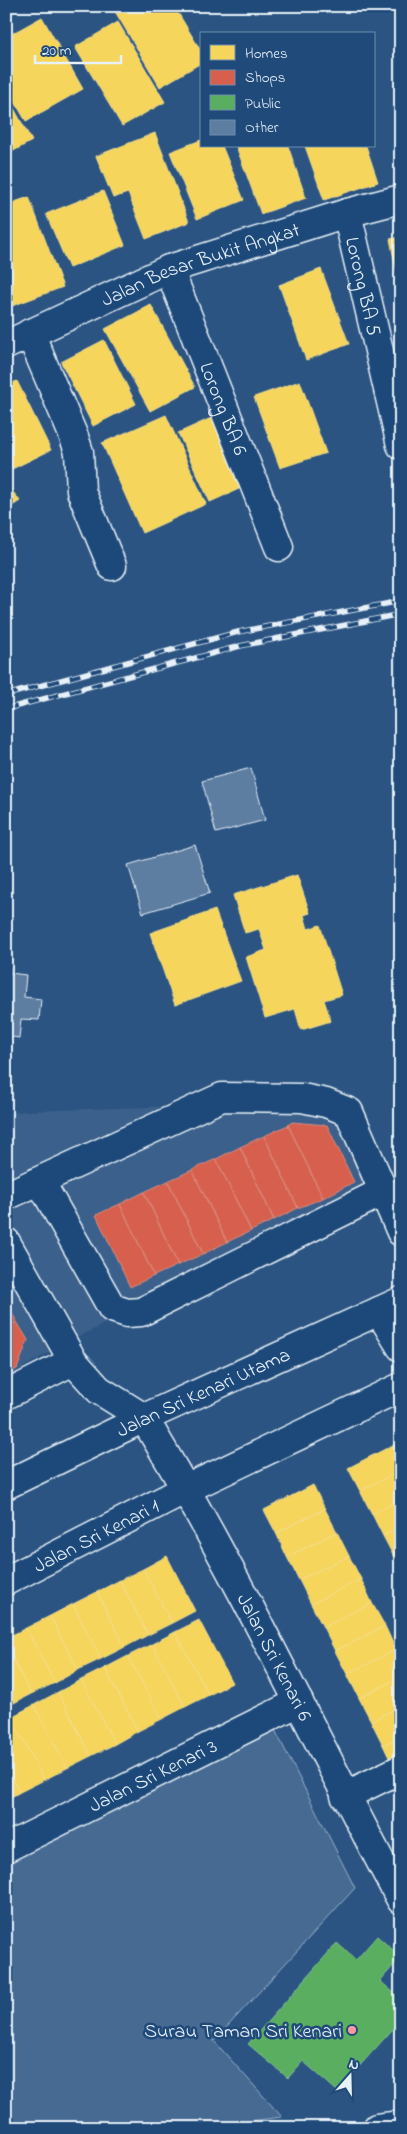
<svg xmlns="http://www.w3.org/2000/svg" width="407" height="2134" font-family="'Indie Flower',sans-serif">
<style>
.built{fill:#3a608b}
.green{fill:#476b93;stroke:#98aec6}
.homes{fill:#f6d55c;stroke:#f2dd8b}
.shops{fill:#d6604d;stroke:#db8c80}
.public{fill:#5aae61;stroke:#85c28e}
.building{fill:#5d7da1;stroke:#e8f1f8}
.lines{fill:none;stroke-linecap:round;stroke-linejoin:round}
.minor-casing{stroke:#e8f1f8;stroke-width:31}
.minor{stroke:#1f4a7a;stroke-width:28}
.rail-casing{stroke:#e8f1f8;stroke-width:5.5}
.rail{stroke:#1f4a7a;stroke-width:4;stroke-dasharray:11;stroke-linecap:butt}
.poi-dot{fill:#ff9aa2;stroke:#1f4a7a;stroke-width:2}
.labels{text-anchor:middle;stroke-width:5;stroke-linejoin:round;paint-order:stroke}
.street-label{font-size:20px;fill:#e8f1f8;stroke:#1f4a7a}
.poi-label{font-size:20px;fill:#e8f1f8;stroke:#1f4a7a;text-anchor:end}
</style>
<rect width="100%" height="100%" fill="#2b5482"/>
<filter id="ink" filterUnits="userSpaceOnUse"><feTurbulence type="fractalNoise" baseFrequency=".02" numOctaves="2"/><feDisplacementMap in="SourceGraphic" scale="10" xChannelSelector="R" yChannelSelector="G"/><feConvolveMatrix kernelMatrix="1 2 1 2 8 2 1 2 1" color-interpolation-filters="sRGB"/></filter>
<g filter="url(#ink)">
<path class="built" d="M235,1104L343,1115L372,1188L55,1349L6,1377V1113L27,1111Z"/>
<path class="green" d="M273,1726L355,1888L214,2041L282,2117L195,2128H6V1862Z"/>
<path class="homes" d="M116,6H174L201,51V63L160,87L113,8Z
M42,17L83,89L26,121L6,87V37Z
M118,22L165,102L122,126L75,47Z
M6,94L32,141L6,155Z
M155,133L189,222L146,239L128,193L113,198L96,156Z
M201,140V146H222L244,200L197,219L170,152Z
M236,146H288L306,198L261,214Z
M305,146H366L378,182L324,200Z
M103,191L125,245L69,268L46,214Z
M29,197L63,287L12,306L6,290V205Z
M401,237V294L390,239Z
M321,269L349,344L306,360L279,285Z
M151,305L195,387L150,411L105,329Z
M104,340L136,404L93,426L61,362Z
M401,349V389L393,350Z
M17,381L51,450L12,469L6,458V386Z
M300,381L326,453L280,468L254,397Z
M166,415L206,504L142,533L102,443Z
M218,415L250,484L210,502L178,433Z
M6,483L20,501L6,510Z
M297,875L310,913L304,915L308,929L320,925L342,995L324,1000L331,1021L301,1030L295,1009L265,1018L246,957L266,950L259,929L245,933L233,895Z
M215,910L241,981L175,1005L150,933Z
M399,1442L401,1470L360,1491L348,1468Z
M401,1470V1499L372,1514L360,1491Z
M313,1485L325,1509L276,1533L264,1510Z
M401,1499V1527L383,1536L372,1514Z
M325,1509L337,1532L287,1557L276,1533Z
M401,1527V1556L395,1559L383,1536Z
M337,1532L349,1556L299,1580L287,1557Z
M167,1556L195,1611L172,1623L143,1569Z
M349,1556L361,1579L311,1604L299,1580Z
M143,1569L172,1623L148,1635L120,1580Z
M361,1579L372,1603L323,1627L311,1604Z
M120,1580L148,1635L125,1647L97,1592Z
M97,1592L125,1647L101,1659L73,1604Z
M372,1603L385,1626L335,1651L323,1627Z
M73,1604L101,1659L78,1670L50,1616Z
M50,1616L78,1670L55,1683L26,1628Z
M199,1620L232,1683L209,1695L175,1632Z
M385,1626L396,1650L347,1674L335,1651Z
M26,1628L55,1683L31,1694L6,1646V1638Z
M175,1632L209,1695L185,1707L152,1644Z
M152,1644L185,1707L162,1719L128,1656Z
M6,1646L31,1694L8,1706L6,1703Z
M396,1650L401,1659V1677L359,1698L347,1674Z
M128,1656L162,1719L138,1731L105,1668Z
M105,1668L138,1731L115,1744L81,1680Z
M401,1677V1706L371,1721L359,1698Z
M81,1680L115,1744L91,1756L58,1692Z
M58,1692L91,1756L67,1768L34,1705Z
M34,1705L67,1768L44,1780L11,1717Z
M401,1706V1736L383,1745L371,1721Z
M11,1717L44,1780L20,1792L6,1765V1719Z
M401,1736V1765L394,1768L383,1745Z
M6,1765L20,1792L6,1800Z"/>
<path class="shops" d="M292,1122L327,1125L354,1182L323,1198L288,1125Z
M288,1125L323,1198L298,1208L264,1136Z
M264,1136L298,1208L274,1220L240,1147Z
M240,1147L274,1220L251,1231L216,1159Z
M216,1159L251,1231L227,1242L192,1170Z
M192,1170L227,1242L203,1254L168,1181Z
M168,1181L203,1254L178,1265L144,1192Z
M144,1192L178,1265L154,1276L120,1204Z
M120,1204L154,1276L130,1287L96,1215Z
M6,1302L17,1322L6,1327Z
M17,1322L28,1340L17,1369L6,1374V1327Z"/>
<path class="public" d="M377,1936L401,1957L380,1981L401,1999V2020L337,2091L303,2061L288,2078L248,2044L337,1943L356,1960Z"/>
<path class="building" d="M251,768L265,820L216,833L202,781Z
M195,845L210,893L143,913L128,865Z
M6,966L10,967V973L26,975L24,997L41,999L39,1020L21,1019L19,1038L6,1036Z"/>
<g class="lines">
<defs>
<g id="minor">
<path id="s1" d="M347,213L401,445"/>
<path id="s2" d="M169,269L279,547"/>
<path d="M30,333L74,437L79,452L81,491L112,566"/>
<path id="s3" d="M6,345L169,269L347,213L401,199"/>
<path d="M40,1181L112,1308L127,1313L141,1312L382,1192"/>
<path d="M6,1196L222,1097L302,1098L326,1103L349,1112L401,1232"/>
<path id="s4" d="M6,1242L73,1361L99,1390L144,1418L164,1452C250,1598 321,1751 401,1900"/>
<path d="M379,1311L401,1347"/>
<path d="M6,1395L73,1361"/>
<path id="s5" d="M6,1485L144,1418L401,1301"/>
<path id="s6" d="M6,1581L186,1489L401,1387"/>
<path d="M345,1796L401,1769"/>
<path id="s7" d="M6,1848L299,1702"/>
<path d="M377,2128L401,2125"/>
</g>
</defs>
<use href="#minor" class="minor-casing"/>
<use href="#minor" class="minor"/>
<defs>
<path id="rail" d="M6,695L238,632L401,601
M6,709L240,646L401,614"/>
</defs>
<use href="#rail" class="rail-casing"/>
<use href="#rail" class="rail"/>
</g>
</g>
<circle class="poi-dot" cx="352" cy="2030" r="5"/>
<g class="labels">
<g class="street-label">
<text dy="7" stroke="none"><textPath href="#s3" startOffset="211">Jalan Besar Bukit Angkat</textPath></text>
<text dy="7" stroke="none"><textPath href="#s1" startOffset="75">Lorong BA 5</textPath></text>
<text dy="7" stroke="none"><textPath href="#s2" startOffset="150">Lorong BA 6</textPath></text>
<text dy="7" stroke="none"><textPath href="#s5" startOffset="218">Jalan Sri Kenari Utama</textPath></text>
<text dy="7" stroke="none"><textPath href="#s6" startOffset="101">Jalan Sri Kenari 1</textPath></text>
<text dy="7" stroke="none"><textPath href="#s4" startOffset="501">Jalan Sri Kenari 6</textPath></text>
<text dy="7" stroke="none"><textPath href="#s7" startOffset="164">Jalan Sri Kenari 3</textPath></text>
</g>
<g class="poi-label">
<text x="342" y="2037">Surau Taman Sri Kenari</text>
</g>
</g>
<rect width="407" height="2134" fill="none" stroke="#1f4a7a" stroke-width="25"/>
<rect x="12" y="12" width="382" height="2109" fill="none" stroke="#e8f1f8" stroke-width="2" filter="url(#ink)"/>
<rect x="200" y="32" width="175" height="115" fill="#1f4a7a" stroke="#6f8dac"/>
<rect x="210" y="45" width="25" height="15" fill="#f6d55c" stroke="#6f8dac"/>
<text x="245" y="58" font-size="15" fill="#e8f1f8">Homes</text>
<rect x="210" y="70" width="25" height="15" fill="#d6604d" stroke="#6f8dac"/>
<text x="245" y="82" font-size="15" fill="#e8f1f8">Shops</text>
<rect x="210" y="95" width="25" height="15" fill="#5aae61" stroke="#6f8dac"/>
<text x="245" y="108" font-size="15" fill="#e8f1f8">Public</text>
<rect x="210" y="120" width="25" height="15" fill="#5d7da1" stroke="#6f8dac"/>
<text x="245" y="132" font-size="15" fill="#e8f1f8">Other</text>
<g transform="translate(350 2076) rotate(20)" stroke="#1f4a7a" stroke-width="4" paint-order="stroke">
<path d="M0-4L9 19L0 12L-9 19Z" fill="#e8f1f8"/>
<text y="-8" font-size="14" font-weight="bold" text-anchor="middle" fill="#e8f1f8">N</text>
</g>
<path d="M35 55v8h86v-8" fill="none" stroke="#e8f1f8" stroke-width="2.5"/>
<text x="42" y="55" font-size="15" fill="#e8f1f8" stroke="#1f4a7a" stroke-width="4" paint-order="stroke">20 m</text>
</svg>
